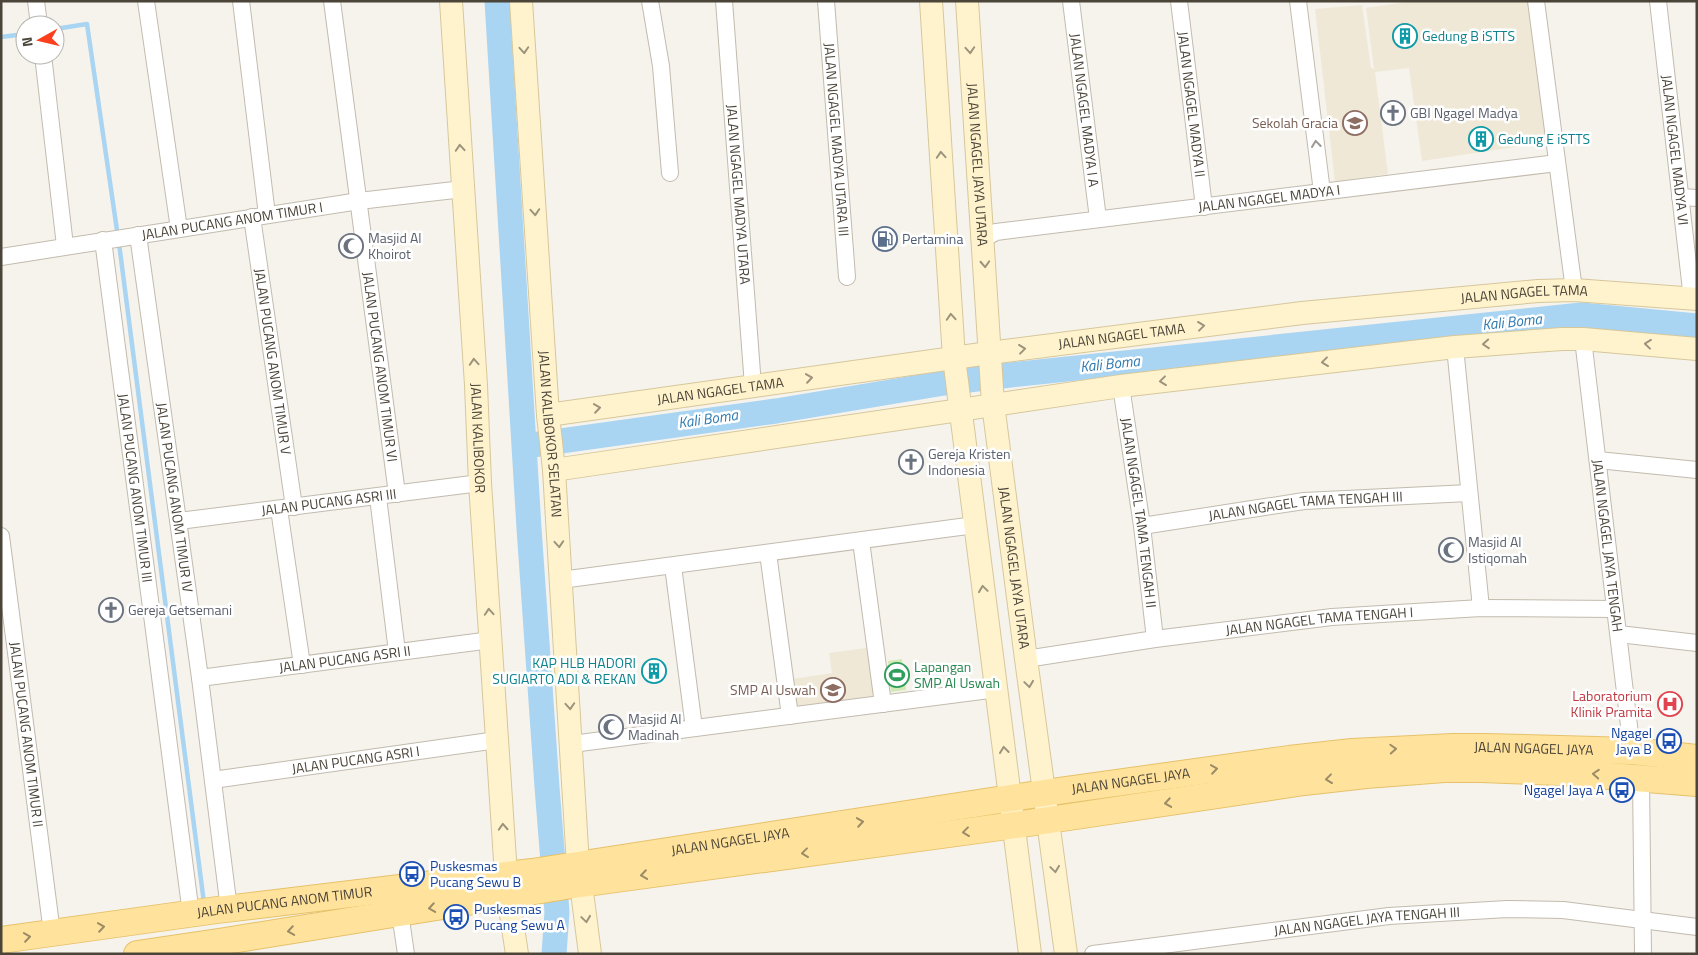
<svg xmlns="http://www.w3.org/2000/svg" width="1698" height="955" font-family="'Titillium Web',sans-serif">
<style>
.education{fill:#efe8d6}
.pitch{fill:#d2eab5}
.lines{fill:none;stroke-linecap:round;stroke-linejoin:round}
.stream{stroke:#a9d4f2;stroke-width:4.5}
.river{stroke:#a9d4f2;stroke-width:25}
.street-casing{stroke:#c2bbae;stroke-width:18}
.secondary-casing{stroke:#d6c79b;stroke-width:24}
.primary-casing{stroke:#e6c16a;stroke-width:28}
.street{stroke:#fff;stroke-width:16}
.secondary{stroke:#fff3cd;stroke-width:22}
.primary{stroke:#ffe39c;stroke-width:26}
.oneway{stroke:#9c937c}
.oneway2{stroke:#9c9892}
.oneway3{stroke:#9c8c66}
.labels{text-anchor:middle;stroke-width:5;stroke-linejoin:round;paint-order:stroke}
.culture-label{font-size:14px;fill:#0d838f;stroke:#fff;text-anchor:start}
.street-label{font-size:14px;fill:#4b4439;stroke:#fff}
.worship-label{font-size:14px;fill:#5b616d;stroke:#fff;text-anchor:start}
.education-label{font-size:14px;fill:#785e54;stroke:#fff;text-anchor:end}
.service-label{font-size:14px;fill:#4e5e75;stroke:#fff;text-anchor:start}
.leisure-label{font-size:14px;fill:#27864d;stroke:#fff;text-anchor:start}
.health-label{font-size:14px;fill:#be3a42;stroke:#fff;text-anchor:end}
.transit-label{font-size:14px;fill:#164399;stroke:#fff;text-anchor:end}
.water-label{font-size:15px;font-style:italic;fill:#2e7ab2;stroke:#fff}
</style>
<rect width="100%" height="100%" fill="#f6f3ec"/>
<path class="education" d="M1413,1H1532L1547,142L1422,161L1409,68L1375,72L1388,174L1335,182L1315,9L1362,5L1371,68L1374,69L1366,8Z
M873,647L880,700L790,713L786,680L832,673L829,653Z"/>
<path class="pitch" d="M902,659L906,690L891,692L888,661Z"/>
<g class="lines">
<path class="stream" d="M55,29L87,24L120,251L204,903
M1,37L25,34"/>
<path class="river" d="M497,1L529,528L547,787L557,912L554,954
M525,446L776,411L944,383L1010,375L1581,315L1697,326"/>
<defs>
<g id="street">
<path d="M36,1L39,25"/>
<path d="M146,1L179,229"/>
<path d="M241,1L267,215"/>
<path id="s1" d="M332,1L397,494"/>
<path d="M650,1L661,66L670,173"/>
<path id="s2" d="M724,1L753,386"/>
<path id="s3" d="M826,1L847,277"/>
<path id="s4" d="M1071,1L1098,219"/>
<path id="s5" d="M1179,1L1204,207"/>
<path d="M1298,1L1322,192"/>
<path d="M1536,1L1574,290"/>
<path id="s6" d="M1658,1L1692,299"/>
<path d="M43,55L65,246"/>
<path d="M1680,197L1697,198"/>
<path id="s7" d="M252,217L294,507"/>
<path id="s8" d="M138,235L200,678L229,909"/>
<path id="s9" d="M983,239L996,232L1557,163"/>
<path id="s10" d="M103,240L191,914"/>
<path id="s11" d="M1,257L359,201L463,189"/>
<path id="s12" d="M1583,339L1632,751"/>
<path d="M1455,347L1481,608"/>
<path id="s13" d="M1121,386L1142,526L1155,639"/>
<path d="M1598,460L1697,470"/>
<path d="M378,497L397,652"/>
<path d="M279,509L302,665"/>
<path id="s14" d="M179,521L480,483"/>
<path id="s15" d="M1142,526L1304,501L1469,493"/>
<path id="s16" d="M1,536L52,933"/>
<path d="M861,541L883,704"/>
<path d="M768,553L790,716"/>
<path d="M673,566L694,728"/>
<path d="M561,580L975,525"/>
<path d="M1619,634L1697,643"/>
<path id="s17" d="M1026,659L1155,639L1332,617L1481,608L1615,609"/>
<path id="s18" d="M200,678L491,640"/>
<path d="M572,744L997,689"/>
<path d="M1641,777L1643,954"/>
<path id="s19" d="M213,780L497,740"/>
<path d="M400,913L406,954"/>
<path id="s20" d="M1093,954L1389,916L1507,909L1563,910L1697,927"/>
</g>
<g id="secondary">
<path id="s21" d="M451,1L476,385L480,483L506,875"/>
<path id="s22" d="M521,1L548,415L554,470L578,865"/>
<path d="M931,1L954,358L1030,954"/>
<path id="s23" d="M967,1L993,404L1026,659L1066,954"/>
<path id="s24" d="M548,415L989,353L1302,313L1538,291L1574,290L1697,299"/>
<path d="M554,470L1121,386L1455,347L1562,339H1583L1697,349"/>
<path d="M581,884L590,954"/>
<path d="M508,895L517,954"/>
</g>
<g id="primary">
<path id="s25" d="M1,940L217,910L532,872L1044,793L1289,759L1352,752L1453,747H1485L1632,751L1697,758"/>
<path d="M137,954L225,941L572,885L1015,825L1304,782L1366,775L1444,769H1481L1560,772L1697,783"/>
</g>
</defs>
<use href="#street" class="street-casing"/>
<use href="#secondary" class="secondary-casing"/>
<use href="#primary" class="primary-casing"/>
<use href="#street" class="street"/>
<use href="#secondary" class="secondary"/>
<use href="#primary" class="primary"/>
</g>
<defs><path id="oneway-chevron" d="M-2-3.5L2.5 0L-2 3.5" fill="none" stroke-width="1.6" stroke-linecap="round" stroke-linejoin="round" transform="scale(1.25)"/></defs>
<g class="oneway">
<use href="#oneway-chevron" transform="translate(524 50) rotate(86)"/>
<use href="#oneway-chevron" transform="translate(970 50) rotate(86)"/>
<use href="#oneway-chevron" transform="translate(460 148) rotate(-94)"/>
<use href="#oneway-chevron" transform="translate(941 155) rotate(-94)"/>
<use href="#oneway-chevron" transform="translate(535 212) rotate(86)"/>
<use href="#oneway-chevron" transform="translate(985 264) rotate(87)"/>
<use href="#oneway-chevron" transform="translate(951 317) rotate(-94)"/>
<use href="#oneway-chevron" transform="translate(1201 326) rotate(-7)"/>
<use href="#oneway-chevron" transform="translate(1486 344) rotate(176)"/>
<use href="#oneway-chevron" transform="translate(1648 344) rotate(-174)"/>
<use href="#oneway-chevron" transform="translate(1022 349) rotate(-7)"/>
<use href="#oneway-chevron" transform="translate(474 362) rotate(-94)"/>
<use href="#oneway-chevron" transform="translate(1325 362) rotate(173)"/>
<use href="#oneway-chevron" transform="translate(809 378) rotate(-8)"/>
<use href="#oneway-chevron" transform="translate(1163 381) rotate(173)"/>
<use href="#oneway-chevron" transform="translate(597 408) rotate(-8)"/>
<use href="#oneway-chevron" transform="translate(559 544) rotate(86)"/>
<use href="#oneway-chevron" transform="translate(983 589) rotate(-98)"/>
<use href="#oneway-chevron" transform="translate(489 612) rotate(-94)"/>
<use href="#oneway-chevron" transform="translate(1029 684) rotate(82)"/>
<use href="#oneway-chevron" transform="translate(570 706) rotate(86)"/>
<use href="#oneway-chevron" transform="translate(1004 750) rotate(-97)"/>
<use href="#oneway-chevron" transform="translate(503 827) rotate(-93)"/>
<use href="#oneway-chevron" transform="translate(1055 869) rotate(82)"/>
<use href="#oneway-chevron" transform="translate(586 919) rotate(82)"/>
</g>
<use class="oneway2" href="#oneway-chevron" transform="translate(1316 144) rotate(-97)"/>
<g class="oneway3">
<use href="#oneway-chevron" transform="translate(1393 749) rotate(-3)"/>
<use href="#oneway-chevron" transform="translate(1214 769) rotate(-8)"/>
<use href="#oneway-chevron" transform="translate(1596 774) rotate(-176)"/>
<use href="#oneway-chevron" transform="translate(1329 779) rotate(173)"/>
<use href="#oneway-chevron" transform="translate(1168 803) rotate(171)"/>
<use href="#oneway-chevron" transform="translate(860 822) rotate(-9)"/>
<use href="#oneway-chevron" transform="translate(966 832) rotate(173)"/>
<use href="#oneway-chevron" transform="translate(805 853) rotate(173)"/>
<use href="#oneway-chevron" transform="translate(644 875) rotate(172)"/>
<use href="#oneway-chevron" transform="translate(432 908) rotate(171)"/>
<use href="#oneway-chevron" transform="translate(101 927) rotate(-8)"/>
<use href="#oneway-chevron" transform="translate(291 931) rotate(171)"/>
<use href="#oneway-chevron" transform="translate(27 937) rotate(-8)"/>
</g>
<defs>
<symbol id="building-ring" viewBox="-11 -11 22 22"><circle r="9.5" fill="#fff" stroke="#0f9aa8" stroke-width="1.5"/><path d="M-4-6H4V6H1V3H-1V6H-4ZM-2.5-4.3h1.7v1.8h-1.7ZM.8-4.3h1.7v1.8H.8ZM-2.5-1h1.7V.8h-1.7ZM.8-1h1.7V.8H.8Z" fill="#0f9aa8"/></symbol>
<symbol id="church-ring" viewBox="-11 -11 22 22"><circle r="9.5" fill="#fff" stroke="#6b7280" stroke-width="1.5"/><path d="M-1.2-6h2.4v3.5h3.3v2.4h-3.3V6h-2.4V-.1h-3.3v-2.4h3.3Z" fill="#6b7280"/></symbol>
<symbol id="school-ring" viewBox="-11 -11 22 22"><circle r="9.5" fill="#fff" stroke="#8d6e63" stroke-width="1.5"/><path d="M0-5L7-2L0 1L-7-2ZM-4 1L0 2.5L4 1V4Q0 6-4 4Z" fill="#8d6e63"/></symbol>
<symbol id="fuel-ring" viewBox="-11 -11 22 22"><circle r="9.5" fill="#fff" stroke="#5c6f8a" stroke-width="1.5"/><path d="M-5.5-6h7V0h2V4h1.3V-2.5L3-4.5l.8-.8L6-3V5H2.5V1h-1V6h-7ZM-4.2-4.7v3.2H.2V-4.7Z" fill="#5c6f8a"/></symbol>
<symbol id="mosque-ring" viewBox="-11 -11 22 22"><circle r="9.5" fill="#fff" stroke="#6b7280" stroke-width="1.5"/><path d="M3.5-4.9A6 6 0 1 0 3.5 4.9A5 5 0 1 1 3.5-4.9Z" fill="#6b7280"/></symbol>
<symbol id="stadium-ring" viewBox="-11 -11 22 22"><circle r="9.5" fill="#fff" stroke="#2e9e5b" stroke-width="1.5"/><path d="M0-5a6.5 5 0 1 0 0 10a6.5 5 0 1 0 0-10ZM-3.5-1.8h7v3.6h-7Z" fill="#2e9e5b"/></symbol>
<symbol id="hospital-ring" viewBox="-11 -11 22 22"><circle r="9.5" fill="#fff" stroke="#e0444e" stroke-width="1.5"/><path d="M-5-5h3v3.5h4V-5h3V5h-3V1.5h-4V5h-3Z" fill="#e0444e"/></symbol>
<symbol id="bus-ring" viewBox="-11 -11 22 22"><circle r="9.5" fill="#fff" stroke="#1a4fb4" stroke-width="1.5"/><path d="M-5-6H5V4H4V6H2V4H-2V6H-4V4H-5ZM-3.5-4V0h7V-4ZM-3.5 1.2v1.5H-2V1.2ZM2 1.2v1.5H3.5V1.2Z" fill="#1a4fb4"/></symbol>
</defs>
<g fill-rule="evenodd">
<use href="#building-ring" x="1391" y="22" width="28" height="28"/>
<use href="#church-ring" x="1379" y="99" width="28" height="28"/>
<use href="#school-ring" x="1341" y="109" width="28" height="28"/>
<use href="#building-ring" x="1467" y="125" width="28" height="28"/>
<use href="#fuel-ring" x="871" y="225" width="28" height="28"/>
<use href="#mosque-ring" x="337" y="232" width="28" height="28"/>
<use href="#church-ring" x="897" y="448" width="28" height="28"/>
<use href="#mosque-ring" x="1437" y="536" width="28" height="28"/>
<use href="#church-ring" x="97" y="596" width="28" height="28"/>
<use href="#building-ring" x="640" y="657" width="28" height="28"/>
<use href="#stadium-ring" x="883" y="661" width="28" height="28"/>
<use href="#school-ring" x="819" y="676" width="28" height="28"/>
<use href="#hospital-ring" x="1656" y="690" width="28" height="28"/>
<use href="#mosque-ring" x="597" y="713" width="28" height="28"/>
<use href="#bus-ring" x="1655" y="727" width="28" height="28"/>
<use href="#bus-ring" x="1608" y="776" width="28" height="28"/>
<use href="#bus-ring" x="398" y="860" width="28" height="28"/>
<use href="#bus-ring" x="442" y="903" width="28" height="28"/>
</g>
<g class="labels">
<g class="culture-label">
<text x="1422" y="41">Gedung B iSTTS</text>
<text x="1498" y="144">Gedung E iSTTS</text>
<text x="636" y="668" text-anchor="end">KAP HLB HADORI<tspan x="636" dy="16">SUGIARTO ADI &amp; REKAN</tspan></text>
</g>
<g class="street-label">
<text dy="5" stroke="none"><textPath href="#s5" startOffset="104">JALAN NGAGEL MADYA II</textPath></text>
<text dy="5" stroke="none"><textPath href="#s4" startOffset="110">JALAN NGAGEL MADYA I A</textPath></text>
<text dy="5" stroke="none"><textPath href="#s3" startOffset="139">JALAN NGAGEL MADYA UTARA III</textPath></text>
<text dy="5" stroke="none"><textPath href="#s6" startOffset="150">JALAN NGAGEL MADYA VI</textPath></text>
<text dy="5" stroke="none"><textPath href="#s23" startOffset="164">JALAN NGAGEL JAYA UTARA</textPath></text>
<text dy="5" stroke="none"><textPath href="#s2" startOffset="194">JALAN NGAGEL MADYA UTARA</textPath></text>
<text dy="5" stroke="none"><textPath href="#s9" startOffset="290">JALAN NGAGEL MADYA I</textPath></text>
<text dy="5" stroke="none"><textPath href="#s11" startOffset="234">JALAN PUCANG ANOM TIMUR I</textPath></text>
<text dy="5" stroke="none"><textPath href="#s24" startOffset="984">JALAN NGAGEL TAMA</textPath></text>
<text dy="5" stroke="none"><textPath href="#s24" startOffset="579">JALAN NGAGEL TAMA</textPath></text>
<text dy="5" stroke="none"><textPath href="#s7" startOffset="146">JALAN PUCANG ANOM TIMUR V</textPath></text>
<text dy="5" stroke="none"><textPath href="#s1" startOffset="369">JALAN PUCANG ANOM TIMUR VI</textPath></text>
<text dy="5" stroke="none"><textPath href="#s24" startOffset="174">JALAN NGAGEL TAMA</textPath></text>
<text dy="5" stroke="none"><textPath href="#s22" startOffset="434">JALAN KALIBOKOR SELATAN</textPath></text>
<text dy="5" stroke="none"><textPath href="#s21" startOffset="438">JALAN KALIBOKOR</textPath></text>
<text dy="5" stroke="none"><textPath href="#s10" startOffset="250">JALAN PUCANG ANOM TIMUR III</textPath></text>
<text dy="5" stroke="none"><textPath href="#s8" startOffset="265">JALAN PUCANG ANOM TIMUR IV</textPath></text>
<text dy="5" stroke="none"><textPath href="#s14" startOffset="151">JALAN PUCANG ASRI III</textPath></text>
<text dy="5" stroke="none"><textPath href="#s15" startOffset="165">JALAN NGAGEL TAMA TENGAH III</textPath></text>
<text dy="5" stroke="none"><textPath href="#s13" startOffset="128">JALAN NGAGEL TAMA TENGAH II</textPath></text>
<text dy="5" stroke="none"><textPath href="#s12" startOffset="208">JALAN NGAGEL JAYA TENGAH</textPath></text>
<text dy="5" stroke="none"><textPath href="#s23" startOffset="569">JALAN NGAGEL JAYA UTARA</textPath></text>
<text dy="5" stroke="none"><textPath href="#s17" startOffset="296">JALAN NGAGEL TAMA TENGAH I</textPath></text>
<text dy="5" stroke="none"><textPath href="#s18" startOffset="146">JALAN PUCANG ASRI II</textPath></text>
<text dy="5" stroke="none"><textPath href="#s16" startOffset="200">JALAN PUCANG ANOM TIMUR II</textPath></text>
<text dy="5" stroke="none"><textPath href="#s25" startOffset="1546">JALAN NGAGEL JAYA</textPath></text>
<text dy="5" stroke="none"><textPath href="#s19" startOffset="144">JALAN PUCANG ASRI I</textPath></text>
<text dy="5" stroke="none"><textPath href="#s25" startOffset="1141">JALAN NGAGEL JAYA</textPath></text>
<text dy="5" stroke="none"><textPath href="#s25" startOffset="736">JALAN NGAGEL JAYA</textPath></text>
<text dy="5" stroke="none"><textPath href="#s25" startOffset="286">JALAN PUCANG ANOM TIMUR</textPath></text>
<text dy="5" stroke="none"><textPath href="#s20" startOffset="276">JALAN NGAGEL JAYA TENGAH III</textPath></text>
</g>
<g class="worship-label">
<text x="1410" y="118">GBI Ngagel Madya</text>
<text x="368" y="243">Masjid Al<tspan x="368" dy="16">Khoirot</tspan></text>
<text x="928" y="459">Gereja Kristen<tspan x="928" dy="16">Indonesia</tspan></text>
<text x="1468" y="547">Masjid Al<tspan x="1468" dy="16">Istiqomah</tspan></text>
<text x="128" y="615">Gereja Getsemani</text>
<text x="628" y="724">Masjid Al<tspan x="628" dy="16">Madinah</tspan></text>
</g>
<g class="education-label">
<text x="1338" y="128">Sekolah Gracia</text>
<text x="816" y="695">SMP Al Uswah</text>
</g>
<g class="service-label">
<text x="902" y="244">Pertamina</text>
</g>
<g class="leisure-label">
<text x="914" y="672">Lapangan<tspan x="914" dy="16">SMP Al Uswah</tspan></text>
</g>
<g class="health-label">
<text x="1652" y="701">Laboratorium<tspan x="1652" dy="16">Klinik Pramita</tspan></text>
</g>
<g class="transit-label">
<text x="1652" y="738">Ngagel<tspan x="1652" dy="16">Jaya B</tspan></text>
<text x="1604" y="795">Ngagel Jaya A</text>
<text x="430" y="871" text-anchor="start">Puskesmas<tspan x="430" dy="16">Pucang Sewu B</tspan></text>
<text x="474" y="914" text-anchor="start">Puskesmas<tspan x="474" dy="16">Pucang Sewu A</tspan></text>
</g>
<g class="water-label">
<text transform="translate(1512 322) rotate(-6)" y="5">Kali Boma</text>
<text transform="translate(1110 364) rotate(-6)" y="5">Kali Boma</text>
<text transform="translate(708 419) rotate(-8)" y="5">Kali Boma</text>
</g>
</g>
<rect width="1698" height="955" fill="none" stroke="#4b4439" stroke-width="5"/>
<g transform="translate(40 40) rotate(262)"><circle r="24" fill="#ffffff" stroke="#b7b4b0"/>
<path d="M0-4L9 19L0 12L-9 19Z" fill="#fc3f1d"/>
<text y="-8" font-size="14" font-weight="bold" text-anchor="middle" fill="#4b4439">N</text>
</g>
</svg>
